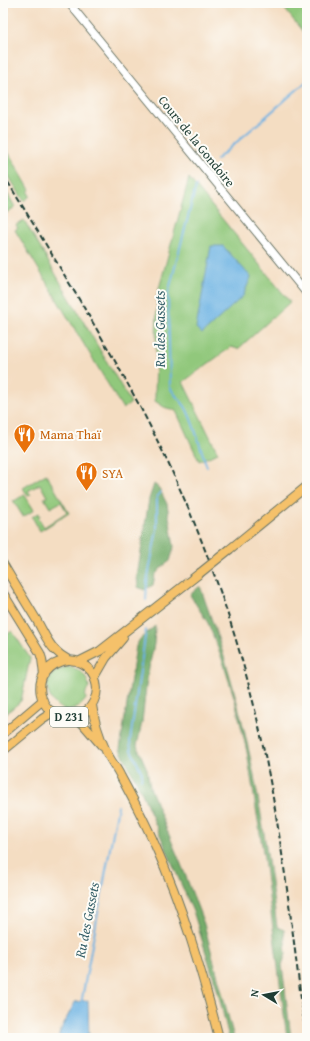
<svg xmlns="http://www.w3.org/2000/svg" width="310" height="1041" font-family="'Gentium Book Plus',serif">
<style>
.green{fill:#91c87b;stroke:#588258}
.forest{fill:#74ac6b;stroke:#4a7450}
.water{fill:#6cb2e3;stroke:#46788c}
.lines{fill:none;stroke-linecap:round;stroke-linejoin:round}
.stream{stroke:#6cb2e3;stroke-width:2}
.minor-casing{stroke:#6a7566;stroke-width:9}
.major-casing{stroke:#6a7566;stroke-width:10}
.minor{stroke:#fff;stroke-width:7}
.major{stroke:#f5c16b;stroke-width:8}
.rail{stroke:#1f3d34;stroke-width:2;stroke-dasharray:6 3;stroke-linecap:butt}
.major-bridge-casing{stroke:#6a7566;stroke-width:10;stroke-linecap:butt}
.major-bridge{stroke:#f5c16b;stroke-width:8}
.labels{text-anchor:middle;stroke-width:4;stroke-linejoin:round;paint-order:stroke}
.shield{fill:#fdfcf7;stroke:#62766e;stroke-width:1}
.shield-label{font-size:12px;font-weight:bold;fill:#1f3d34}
.street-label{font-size:13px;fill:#1f3d34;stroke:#fdfcf7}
.food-label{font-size:13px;fill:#c56008;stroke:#fdfcf7;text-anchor:start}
.water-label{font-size:14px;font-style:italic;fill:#366069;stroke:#fdfcf7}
</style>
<rect width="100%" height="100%" fill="#fdfcf7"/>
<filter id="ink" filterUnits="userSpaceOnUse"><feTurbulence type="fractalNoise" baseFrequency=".025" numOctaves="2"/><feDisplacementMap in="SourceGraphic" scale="8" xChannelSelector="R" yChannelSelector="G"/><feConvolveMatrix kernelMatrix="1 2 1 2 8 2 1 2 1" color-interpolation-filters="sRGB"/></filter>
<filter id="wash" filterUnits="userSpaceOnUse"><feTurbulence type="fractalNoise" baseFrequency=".012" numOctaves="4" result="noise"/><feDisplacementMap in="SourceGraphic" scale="16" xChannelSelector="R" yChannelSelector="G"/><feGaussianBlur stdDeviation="0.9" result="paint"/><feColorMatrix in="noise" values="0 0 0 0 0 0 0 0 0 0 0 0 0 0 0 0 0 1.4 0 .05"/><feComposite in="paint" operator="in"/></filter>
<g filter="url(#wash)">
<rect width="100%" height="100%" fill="#f4ddc2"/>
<path class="green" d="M280,3H307V37Z
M3,143L30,190L28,192L30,196L24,201L3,167Z
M189,178L290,302L238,349L231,347L183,382L218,453L199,461L176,411L164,407L155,401L157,296Z
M3,186L15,207L5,214L3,211Z
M24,220L131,403L123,409L15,230L18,228L16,225Z
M46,474L69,513L40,531L32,517L39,513L40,516L38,517L44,527L67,512L61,502L50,508L44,498L47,497L40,484L28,491L31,495L28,496L23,488Z
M23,494H24L34,510L23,517L13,500L14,501L24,495Z
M12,631L30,658L21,701L3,716V637Z
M68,667C80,668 87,675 89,687C86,690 85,694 86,699C61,734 24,674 68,667Z"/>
<path class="forest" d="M154,484L159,488L167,504L174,547L170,561L163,566L155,575L153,585L144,590L138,587L137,577L149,499Z
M200,586C213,624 227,662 237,702C257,775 267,851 277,927L284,930L286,954L282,965L291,1038H287L264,858L247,752L235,700L221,656L208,623L190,595Z
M155,626L154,644L147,678L142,722L137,746L147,769L150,787L160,813L185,874L204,924L234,1038H229L218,992L194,914L142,793L120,749L136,646L140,639Z"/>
<path class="water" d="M211,246H223L251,277L243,296L202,334L196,328Z
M88,1000L89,1038H59L60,1031L75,1002Z"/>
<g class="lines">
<path class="stream" d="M216,160L307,81
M196,186L168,294L170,387C174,396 183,401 187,410C195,426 201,450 207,467
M146,600L147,582L157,529V497L161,492
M141,779L142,773L131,750L130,741L146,630
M81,1004L118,806"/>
</g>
</g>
<g filter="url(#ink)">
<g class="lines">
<defs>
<path id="minor" d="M69,3L307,294"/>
<path id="major" d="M230,549L307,486
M3,564C14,583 25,601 36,619C42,629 47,642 55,650C58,653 63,657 67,659C70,661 73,660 76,661C84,664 91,669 94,676C102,693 92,713 74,717C37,723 24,666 68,660
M3,593L40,653L42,659L44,675
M78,662L100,651L200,573
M95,677L106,658L123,638
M92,705C94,721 99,736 106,751C110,760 117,768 121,777C133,799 145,822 155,845C183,907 202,972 219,1038
M74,716L83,724L102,746
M3,734L43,700
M3,751L42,719L53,712"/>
</defs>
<use href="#minor" class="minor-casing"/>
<use href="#major" class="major-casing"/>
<use href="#minor" class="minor"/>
<use href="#major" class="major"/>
<path class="rail" d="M3,174C48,249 96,324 138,403C183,487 219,578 245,671C278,790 290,915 306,1038"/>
<defs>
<path id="major-bridge" d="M200,573L230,549"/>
</defs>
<use href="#major-bridge" class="major-bridge-casing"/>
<use href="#major-bridge" class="major-bridge"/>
</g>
</g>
<defs>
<symbol id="restaurant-pin" viewBox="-11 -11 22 30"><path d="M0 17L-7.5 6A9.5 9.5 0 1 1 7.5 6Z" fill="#e8710a" stroke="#fdfcf7"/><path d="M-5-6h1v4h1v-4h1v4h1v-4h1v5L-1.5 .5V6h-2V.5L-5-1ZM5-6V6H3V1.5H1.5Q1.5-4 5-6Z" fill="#fff"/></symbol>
</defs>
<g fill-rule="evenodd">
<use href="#restaurant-pin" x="12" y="422" width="25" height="34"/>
<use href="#restaurant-pin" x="74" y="460" width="25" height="34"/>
</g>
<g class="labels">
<rect class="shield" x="50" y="707" width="38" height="20" rx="3"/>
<g class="shield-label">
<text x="69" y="721">D 231</text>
</g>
<g class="street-label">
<text transform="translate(197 141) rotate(51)" y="5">Cours de la Gondoire</text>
</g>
<g class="food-label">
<text x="40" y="439">Mama Thaï</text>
<text x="102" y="478">SYA</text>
</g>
<g class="water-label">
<text transform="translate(160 329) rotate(-90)" y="5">Ru des Gassets</text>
<text transform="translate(87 920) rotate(-79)" y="5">Ru des Gassets</text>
</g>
</g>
<rect width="310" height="1041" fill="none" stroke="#fdfcf7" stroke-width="16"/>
<g transform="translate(264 995) rotate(280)" stroke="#fdfcf7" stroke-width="3" paint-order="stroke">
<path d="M0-3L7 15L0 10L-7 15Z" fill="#1f3d34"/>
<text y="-6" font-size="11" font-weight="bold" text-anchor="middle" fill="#1f3d34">N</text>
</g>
</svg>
